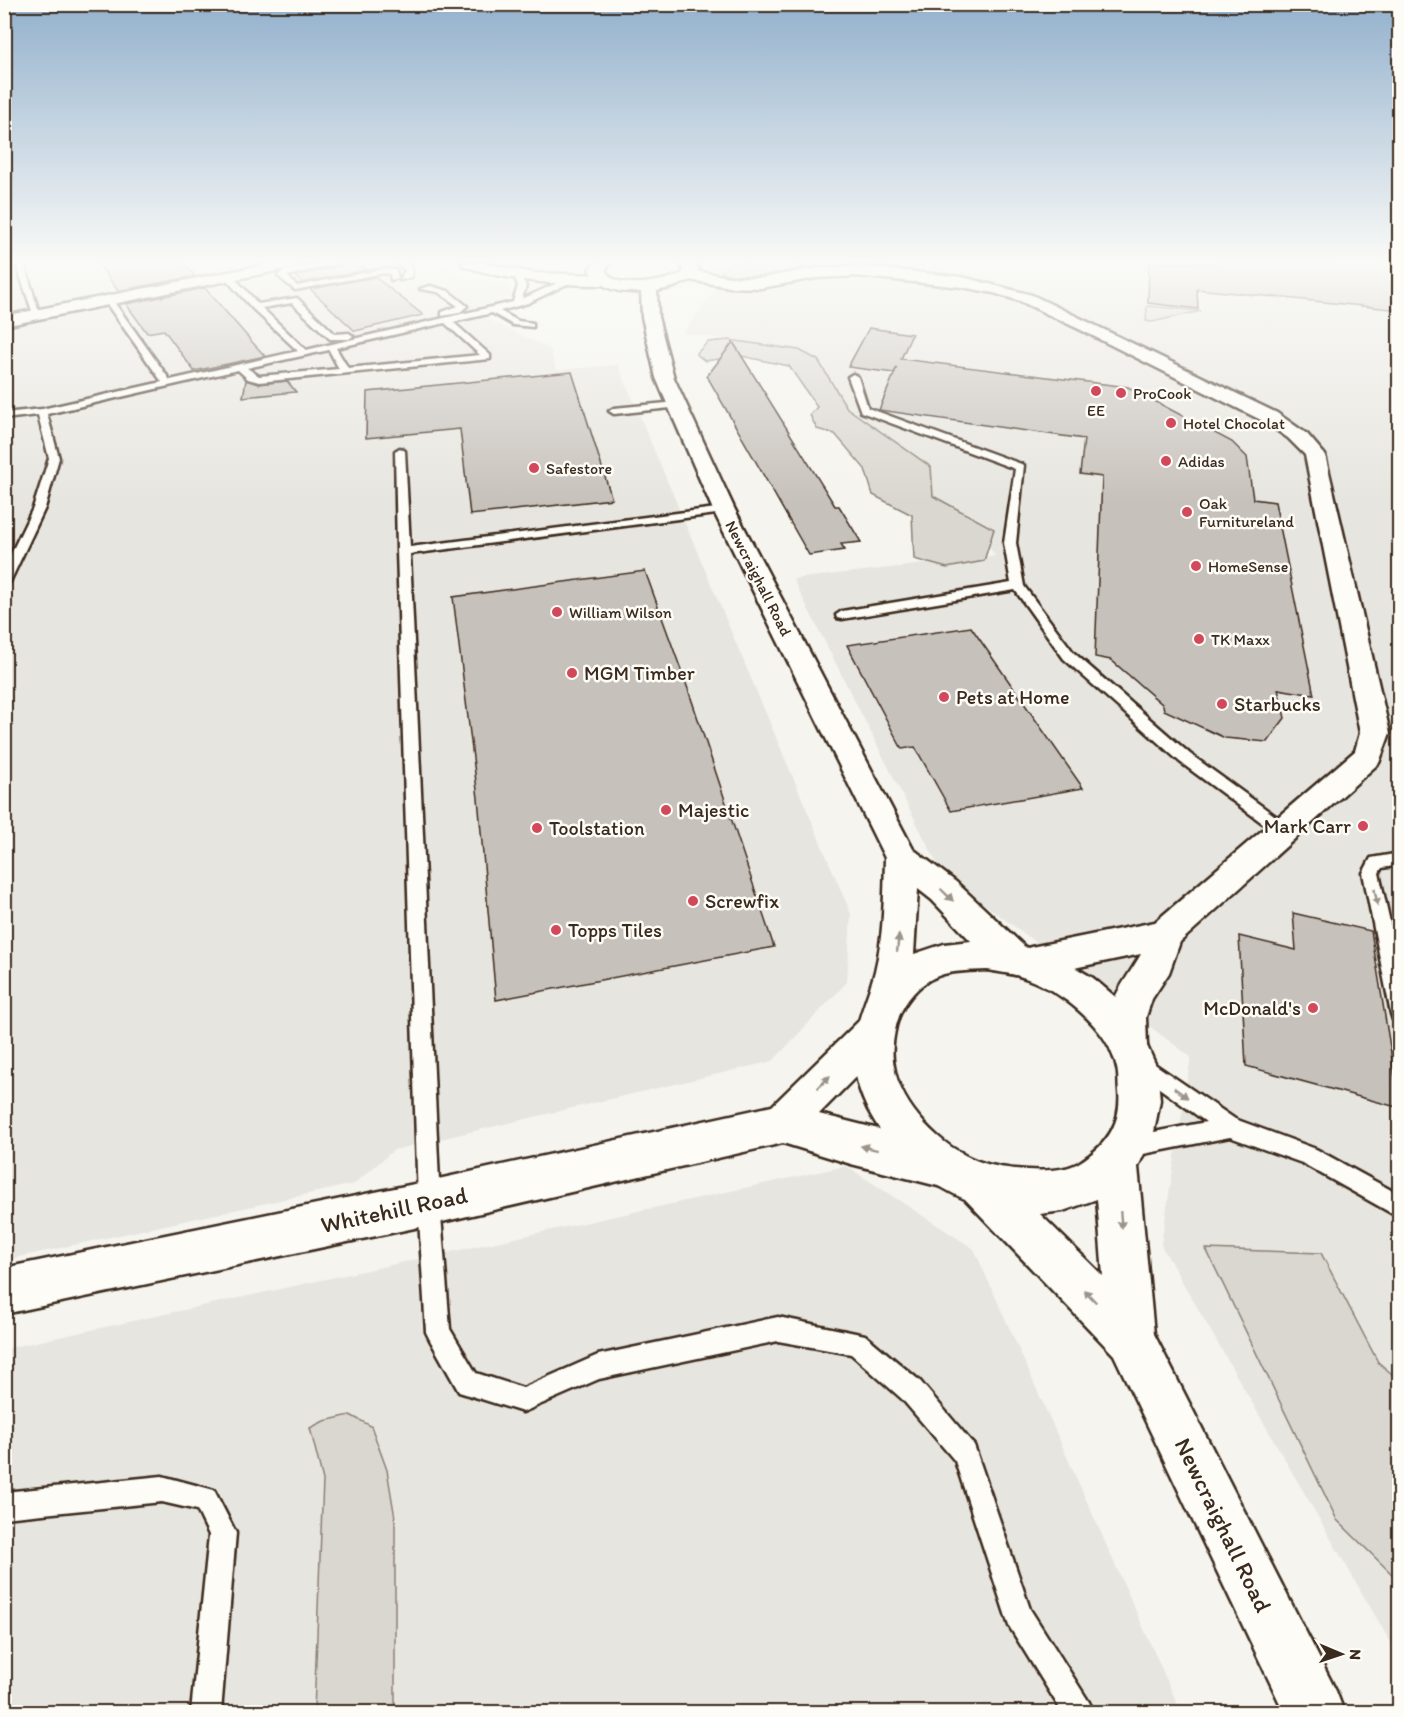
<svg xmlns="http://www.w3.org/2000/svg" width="1404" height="1717" font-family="Itim,sans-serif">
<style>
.built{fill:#e7e5df}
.green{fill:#dad6d0;stroke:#8a8077;stroke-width:1.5}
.building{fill:#c7c1bb;stroke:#3b2a1e;stroke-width:1.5}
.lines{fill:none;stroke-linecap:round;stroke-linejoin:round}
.lane-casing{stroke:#3b2a1e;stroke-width:5}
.street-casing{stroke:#3b2a1e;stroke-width:5}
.primary-casing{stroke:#3b2a1e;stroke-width:5}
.lane{fill:#fdfcf7;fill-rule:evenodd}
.street{fill:#fdfcf7;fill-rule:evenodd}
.primary{fill:#fdfcf7;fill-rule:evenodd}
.oneway{fill:#9c938a}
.poi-dot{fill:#d1495b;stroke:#fdfcf7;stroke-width:2}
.labels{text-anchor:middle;stroke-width:5;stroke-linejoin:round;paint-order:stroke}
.far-poi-label{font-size:16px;fill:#3b2a1e;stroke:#fdfcf7;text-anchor:start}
.far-street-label{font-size:16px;fill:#3b2a1e;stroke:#fdfcf7}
.poi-label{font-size:20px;fill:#3b2a1e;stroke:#fdfcf7;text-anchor:start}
.near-street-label{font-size:24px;fill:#3b2a1e;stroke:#fdfcf7}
</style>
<rect width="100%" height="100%" fill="#f5f4ee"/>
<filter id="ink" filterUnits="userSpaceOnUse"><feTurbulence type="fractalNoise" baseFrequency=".0167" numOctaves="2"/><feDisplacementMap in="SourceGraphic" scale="12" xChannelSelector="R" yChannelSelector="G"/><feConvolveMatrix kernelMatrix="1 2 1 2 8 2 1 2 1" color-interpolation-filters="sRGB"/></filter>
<g filter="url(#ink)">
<path class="built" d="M5,263H436L468,278L509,283L512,296L472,309L483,317L550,349L556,370L618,365L851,914L847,982L773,1061L394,1150L354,1184L5,1260Z
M707,263H1399V1657L1161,1245L1191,1057L942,873L793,579L995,556L969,515L933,496L931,467L847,408L818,360L799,350L683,333L718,284Z
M846,1166L974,1249L1181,1712H5L4,1349Z"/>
<path class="green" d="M730,263H783L812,268C782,275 751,282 721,272Z
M1147,306L1201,311L1152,322L1146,321Z
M729,340L799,350L818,360L847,408L931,467L933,496L994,529L984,561L947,568L914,559L912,515L873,495L865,469L835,434L817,429L810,415L817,407L789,366L741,356L705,361L696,354L708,342Z
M1206,1249L1321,1253L1378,1362L1399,1380V1581L1337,1520Z
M350,1415L371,1426L387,1470L395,1518V1712H314L323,1480L310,1428L324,1421Z"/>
<path class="building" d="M98,263H183L195,276L118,291Z
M352,263H358L367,270L303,283L295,276Z
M1149,263H1400V310L1197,289L1198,309L1148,303Z
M375,277L423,315L355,331L310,289Z
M205,288L253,343L265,356L194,371L164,330L147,333L126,304Z
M869,328L912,334L901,359L1128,387L1232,442L1247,457L1253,499L1275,502L1314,695L1278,689L1285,718L1267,742L1225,738L1164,710L1163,705L1111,660L1095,657L1102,477L1080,474L1084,439L879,410L897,367L894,373L848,367Z
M733,342L835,506H839L861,542L841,544L845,550L809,555L707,376Z
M572,372L612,499L470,515L460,429L366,438L367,392Z
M246,380L259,384L287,381L296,392L243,397Z
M645,571L688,689L774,947L496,1000L478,798L453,597Z
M971,627L1083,788L951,811L915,747L902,749L847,645Z
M1293,913L1371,931L1400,1108L1246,1066L1239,936L1296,950Z"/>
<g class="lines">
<defs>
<path id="lane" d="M16,263H24L40,316L33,314Z
M324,263H338L287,276L297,286L384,269L396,270L398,278L391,280L390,274L384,273L295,290L278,276L284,270Z
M397,263H405L412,267L411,277L400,280L405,270Z
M225,274H231L258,304L297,298L335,334L349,333L353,336L349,339H330L292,303L262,308L306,350L513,302L518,286L514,274H520L526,286L522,299L566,279L573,281L528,303L500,311L518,321L533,323V327L513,325L492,313L453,322L490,355V359L259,382L248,379L238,370L47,414L59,458L45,508L10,582L4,586V568L33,508L49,458L38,415L4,419V413L42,409L162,382L104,300L105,298H111L170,380L298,351L253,309L225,278ZM445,323L480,355L348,368L336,348ZM329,350L339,369L259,376L247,368Z
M430,286L448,291L467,306L459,313L442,316V312L458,306L438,292L420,289Z
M853,374L858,377L868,408L1024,465L1016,543L1024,586L1053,625L1074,653L1190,754L1288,825L1290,829L1288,833H1276L1180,762L1064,659L1015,590L842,619L837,618L836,615L842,611L1011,583L1004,543L1015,469L861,412L848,377Z
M677,402L682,405L680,407L614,414L609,411L614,408Z
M400,448L405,451L410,547L724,507L730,510L724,513L410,554L440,1203L450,1329L476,1373L523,1388L598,1355L778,1317L865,1335L920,1381L974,1445L1030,1609L1089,1702L1094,1712H1062L1009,1626L955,1461L902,1399L851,1354L778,1341L599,1379L523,1412L459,1392L430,1340L426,1332L418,1203L397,551L395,451Z
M1400,853V865L1382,868L1379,873L1400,967V1022L1393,1020L1391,1014L1363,873L1371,858Z
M1140,1054L1235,1119L1316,1149L1400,1195V1218L1302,1163L1230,1137L1128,1157L1121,1154L1118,1147L1121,1140L1128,1137L1206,1122L1133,1069L1130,1063L1133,1057Z
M162,1476L214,1490L236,1533L221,1712H191L209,1535L197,1510L162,1502L4,1518V1492Z"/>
<path id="street" d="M275,263H303L296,267L4,326V316Z
M462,263H483L535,273L603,275L611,280L603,285C555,285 510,281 464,266Z
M856,266L962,277L1032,295L1277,413L1307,434L1325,455L1390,733L1379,763L1180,942L1169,973L1152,999L1146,1017L1147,1046L1142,1058L1128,1063L1114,1058C1094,1015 1121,989 1141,954L1031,977L1018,973L1013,962L1018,951L1031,947L1155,922L1355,751L1360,733L1305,455L1288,438L1263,421L1081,330L1020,301L994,293L962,287L856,276L816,278L761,288L730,287L690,280L682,275L690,270L730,277L761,278L816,268Z
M874,1015L888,1020L893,1032L888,1044L819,1114L946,1146L961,1152L967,1167L961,1182L946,1188L851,1164L783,1143L429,1225L4,1314V1268L429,1181L772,1106L860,1020Z"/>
<path id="primary" d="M595,263H611L605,270C616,292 665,282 683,273V269L679,263H694L699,268L695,278L674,287L657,291L658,317L674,378L735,510L913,849L956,882L1025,947L1064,961L1093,978L1119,1000L1138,1026L1157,1068L1160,1100L1154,1132L1138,1167L1154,1334L1336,1691L1344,1712H1284L1114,1355L965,1199C910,1176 854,1116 854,1055C853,1026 868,999 875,971C884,935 884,895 885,858L713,510L656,378L642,317L641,292C620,293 599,290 589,269ZM918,889L932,900L971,941L944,944L914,954ZM987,970C998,972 1009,973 1019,976C1057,987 1109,1027 1117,1068C1119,1076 1118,1084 1119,1091C1122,1123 1107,1145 1080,1162C1066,1171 1044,1171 1027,1170C1011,1169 994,1167 978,1161C942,1148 900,1106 894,1066C891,1053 893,1039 896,1026C901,1005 917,984 938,976C953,970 971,971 987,970ZM1097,1199L1103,1276L1040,1214L1063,1211Z"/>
</defs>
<use href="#lane" class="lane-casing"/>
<use href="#street" class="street-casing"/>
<use href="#primary" class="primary-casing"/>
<use href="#lane" class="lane"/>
<use href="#street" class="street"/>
<use href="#primary" class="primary"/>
</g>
<defs><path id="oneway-solid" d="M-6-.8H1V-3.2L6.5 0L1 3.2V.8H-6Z" transform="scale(1.5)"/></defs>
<g class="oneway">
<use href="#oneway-solid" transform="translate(947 895) rotate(44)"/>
<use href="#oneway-solid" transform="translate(1376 897) rotate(79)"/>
<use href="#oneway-solid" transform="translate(898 943) rotate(-84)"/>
<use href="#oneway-solid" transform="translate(824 1082) rotate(-45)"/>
<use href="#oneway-solid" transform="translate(1181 1093) rotate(36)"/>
<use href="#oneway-solid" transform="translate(869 1148) rotate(-166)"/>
<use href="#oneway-solid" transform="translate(1121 1220) rotate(85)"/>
<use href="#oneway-solid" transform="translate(1090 1296) rotate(-134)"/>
</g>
</g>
<linearGradient id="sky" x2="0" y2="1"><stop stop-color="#93b1cd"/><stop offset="0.52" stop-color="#fafaf7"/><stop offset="1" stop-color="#fafaf7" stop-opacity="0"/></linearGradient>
<rect width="1404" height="503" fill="url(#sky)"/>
<g class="poi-dot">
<circle cx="1096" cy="391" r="6"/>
<circle cx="1121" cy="393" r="6"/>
<circle cx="1171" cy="423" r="6"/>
<circle cx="1166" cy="461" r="6"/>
<circle cx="534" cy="468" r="6"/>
<circle cx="1187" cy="512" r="6"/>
<circle cx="1196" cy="566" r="6"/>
<circle cx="557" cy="612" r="6"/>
<circle cx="1199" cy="639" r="6"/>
<circle cx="572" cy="673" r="6"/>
<circle cx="944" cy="697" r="6"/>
<circle cx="1222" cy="704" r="6"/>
<circle cx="666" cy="810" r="6"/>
<circle cx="1363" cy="826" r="6"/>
<circle cx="537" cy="828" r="6"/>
<circle cx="693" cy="901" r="6"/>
<circle cx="556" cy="930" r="6"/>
<circle cx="1313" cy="1008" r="6"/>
</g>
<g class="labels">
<g class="far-poi-label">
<text x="1133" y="399">ProCook</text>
<text x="1096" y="416" text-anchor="middle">EE</text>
<text x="1183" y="429">Hotel Chocolat</text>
<text x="1178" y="467">Adidas</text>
<text x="546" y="474">Safestore</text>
<text x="1199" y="509">Oak<tspan x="1199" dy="18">Furnitureland</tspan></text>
<text x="1208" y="572">HomeSense</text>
<text x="569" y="618">William Wilson</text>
<text x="1211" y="645">TK Maxx</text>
</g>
<g class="far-street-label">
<text transform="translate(759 578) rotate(63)" y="6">Newcraighall Road</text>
</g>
<g class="poi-label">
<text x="584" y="680">MGM Timber</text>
<text x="956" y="704">Pets at Home</text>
<text x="1234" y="711">Starbucks</text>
<text x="678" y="817">Majestic</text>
<text x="1351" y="833" text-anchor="end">Mark Carr</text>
<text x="549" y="835">Toolstation</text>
<text x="705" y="908">Screwfix</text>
<text x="568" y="937">Topps Tiles</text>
<text x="1301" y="1015" text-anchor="end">McDonald's</text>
</g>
<g class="near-street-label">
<text transform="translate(394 1210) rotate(-12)" y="8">Whitehill Road</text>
<text transform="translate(1223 1525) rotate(64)" y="8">Newcraighall Road</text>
</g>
</g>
<rect width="1404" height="1717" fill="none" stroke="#fdfcf7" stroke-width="24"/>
<rect x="12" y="12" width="1380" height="1693" fill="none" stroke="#3b2a1e" stroke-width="2" filter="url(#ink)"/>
<g transform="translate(1341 1654) rotate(92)" stroke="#fdfcf7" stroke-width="4.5" paint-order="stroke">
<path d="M0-4.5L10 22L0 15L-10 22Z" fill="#3b2a1e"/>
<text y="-9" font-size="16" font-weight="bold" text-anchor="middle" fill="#3b2a1e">N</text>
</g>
</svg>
